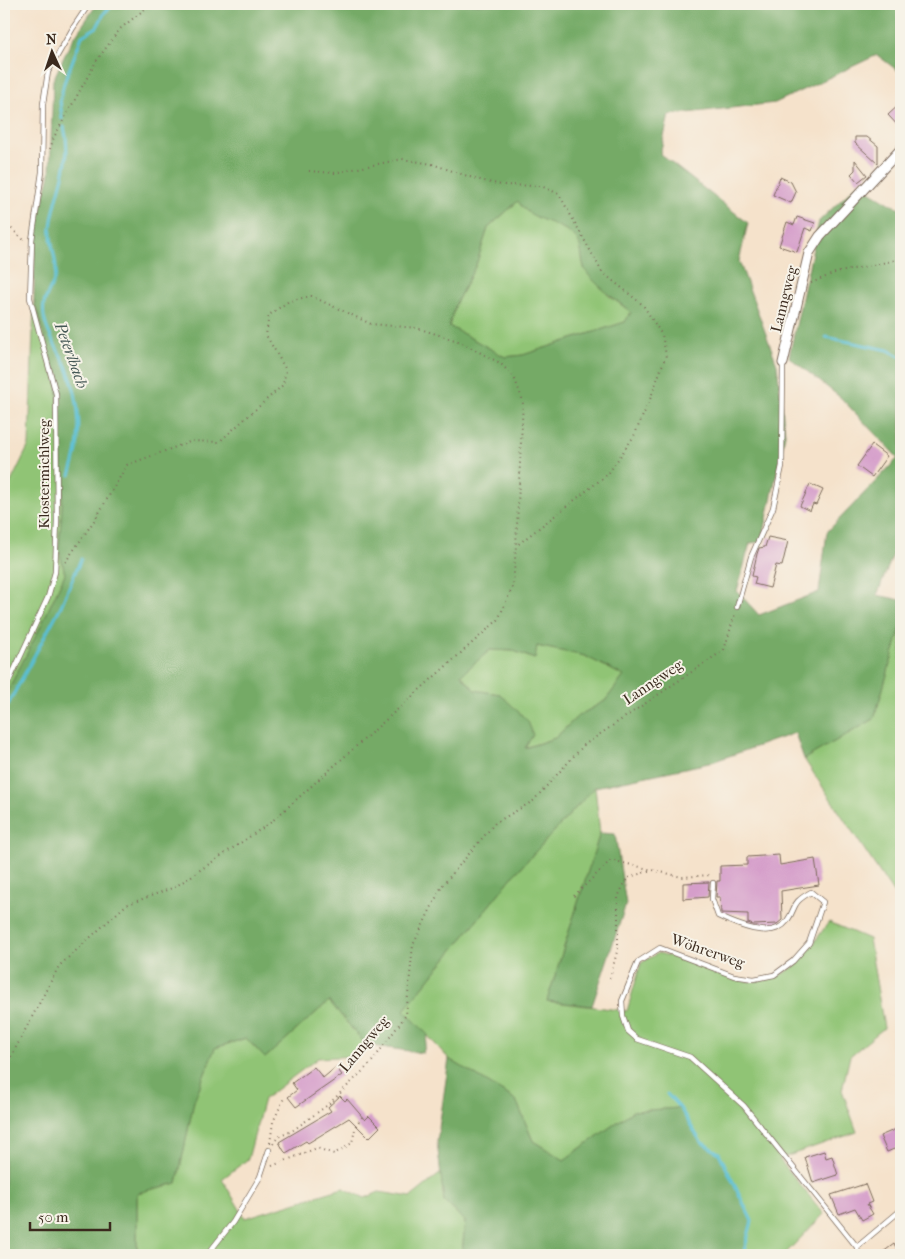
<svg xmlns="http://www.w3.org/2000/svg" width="905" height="1259" font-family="'IM FELL French Canon',serif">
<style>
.green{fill:#90c475;stroke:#66774a}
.forest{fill:#74aa66;stroke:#586a42;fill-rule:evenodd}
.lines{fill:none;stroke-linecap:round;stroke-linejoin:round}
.stream{stroke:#59bfd6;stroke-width:3}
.building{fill:#d59eca}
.service-casing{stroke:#7c6a5b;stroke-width:6}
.minor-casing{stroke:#7c6a5b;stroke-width:11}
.path{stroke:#7c6a5b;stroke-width:2;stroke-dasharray:1 4;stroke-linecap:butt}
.service{stroke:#fff;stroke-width:4.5}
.minor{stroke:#fff;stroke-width:9}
.labels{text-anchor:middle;stroke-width:4;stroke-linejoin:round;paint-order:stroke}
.street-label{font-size:15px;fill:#3b2a1e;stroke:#f7f3e8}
.water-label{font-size:16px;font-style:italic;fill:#445755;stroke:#f7f3e8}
</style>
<rect width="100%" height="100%" fill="#f7f3e8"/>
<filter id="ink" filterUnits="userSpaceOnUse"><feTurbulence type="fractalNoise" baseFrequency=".02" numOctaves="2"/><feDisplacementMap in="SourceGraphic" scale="10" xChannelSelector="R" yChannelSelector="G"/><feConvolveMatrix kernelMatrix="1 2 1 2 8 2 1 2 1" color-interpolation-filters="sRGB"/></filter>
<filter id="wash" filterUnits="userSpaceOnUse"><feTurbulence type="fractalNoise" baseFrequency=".0096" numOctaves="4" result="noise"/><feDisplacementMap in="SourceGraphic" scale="20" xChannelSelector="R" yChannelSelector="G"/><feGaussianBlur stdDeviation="1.12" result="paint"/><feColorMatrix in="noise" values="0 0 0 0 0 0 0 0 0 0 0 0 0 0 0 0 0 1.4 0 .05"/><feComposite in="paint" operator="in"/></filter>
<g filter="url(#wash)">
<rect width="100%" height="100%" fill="#f5e2cb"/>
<path class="green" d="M518,201L571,233L580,242L584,268L608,295L631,312L625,322L523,355L505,357L449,326L456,303L476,265L488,228Z
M34,300L57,381L63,493L59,549L65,574L39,630L4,698V496L29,445Z
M901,627V886L894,894L804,759L874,719Z
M537,646L585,656L624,676L605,701L578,716L555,738L524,748L500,694L475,691L461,674L490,650L514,651L534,659Z
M595,787L600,833L547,1001L627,1011L641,963L658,953C708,964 747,1003 796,965C807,956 819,934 829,922L869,939L884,1028L850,1056L842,1090L857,1132L779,1159L824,1214L784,1255H743L752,1221L719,1153L701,1142L680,1108L633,1111L564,1160L533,1141L516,1100L449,1059L404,1010L513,876Z
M329,1001L366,1045L355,1056L318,1058L264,1099L248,1159L222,1179L245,1218L343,1188L365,1198L379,1192L411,1197L441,1173L444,1201L465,1221L462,1255H137V1193L177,1183L194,1101L215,1048L246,1038L265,1058Z"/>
<path class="forest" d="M97,4H901V73L877,55L775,103L669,115L660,154L748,223L739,261L777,364L785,434L762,542L750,543L737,591L759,615L819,592L827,532L898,458L841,398L789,357L819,221L858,184L901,210V547H896L877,595L901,600V627L874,719L804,759L795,733L709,763L595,787L513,876L404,1010L428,1035L423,1053L366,1045L329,1001L265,1058L246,1038L215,1048L194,1101L177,1183L137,1193V1255H4V698L39,630L65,574L59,549L63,493L57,381L34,300L35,233L50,174L53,80L71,42ZM518,201C528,220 556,221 573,235C583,244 580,254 584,267C588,280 620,303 631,312L625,322L523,355L505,357L449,326L456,303L476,265L488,228ZM537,646L585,656L624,676L605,701L578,716L555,738L525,748L533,735L528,721L500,694L475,690L461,675L490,650L514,651L535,659Z
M600,833L615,834L626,904L592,1006L547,1001Z
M449,1059L516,1100L533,1141L564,1160L633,1111L680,1108L701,1142L719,1153L752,1221L743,1255H462L465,1221L444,1201L437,1142Z"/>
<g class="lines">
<path class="stream" d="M62,119L60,100L64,83L82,36L97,27L105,12L115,4
M64,127C74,164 55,191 51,227C49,243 57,259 56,272C55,284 46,293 44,304C40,326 59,349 67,368C81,401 83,441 70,475
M826,337L888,350L901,357
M4,712L61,606L81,559
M667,1094L680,1108L701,1142L719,1153L752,1221L743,1255"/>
</g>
<g id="blocks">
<path class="building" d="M901,103V129L888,115Z
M855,137H867L878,146V164L855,143Z
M855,160L867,175L858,182L851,174L855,170Z
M780,177L791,182L796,192L791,203L773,195Z
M797,217L815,223L812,231L805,228L797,252L779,246L787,222L794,225Z
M872,445L887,456L872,477L857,466Z
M810,484L823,490L816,505L813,504L810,511L800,506Z
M768,537L788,541L782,566L776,565L770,588L754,584L756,577L752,576L757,554L759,548L765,547Z
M779,855L780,865L815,859L819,885L781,891L782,920L777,924L753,925L748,923V914L721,913L720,897H716L717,881H720V866L747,865V857Z
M709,882L708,897L683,899V883Z
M314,1067L323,1078L336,1067L342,1075L296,1107L288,1097L297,1090L292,1083Z
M340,1096L345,1101L347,1099L365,1120L369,1116L380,1127L369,1138L349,1118L308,1143L306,1141L286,1153L284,1151L279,1142L331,1111L328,1107Z
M901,1127V1146L887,1152L880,1136Z
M824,1151L826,1158L832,1156L838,1175L813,1183L805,1157Z
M865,1184L872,1202L867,1204L873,1214L862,1220L855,1208L839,1214L831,1195Z
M894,1244L901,1255H879Z"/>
</g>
</g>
<g filter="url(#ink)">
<use href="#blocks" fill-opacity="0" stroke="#7c6a5b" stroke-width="1"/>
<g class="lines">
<defs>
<path id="service" d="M737,607L751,557L773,508L782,466L783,363
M4,692L48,597L55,572L57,521L56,394L30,298L32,240L42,172L43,104L48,72L73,28L89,4
M713,883L712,899L718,916C735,924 772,941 787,921C798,905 790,904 811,892L823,902L809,943L793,961L774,975L754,979L734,976L660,948L638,962L622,1001L623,1016L628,1031L637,1039L690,1057L744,1106L857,1247L858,1255
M857,1247L901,1210
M207,1255L233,1222L260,1177L269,1150"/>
<path id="minor" d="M783,363L809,253L820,236L901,149"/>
</defs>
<use href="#service" class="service-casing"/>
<use href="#minor" class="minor-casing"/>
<path class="path" d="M50,149L54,137L97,60L120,29L151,4
M309,171L334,173L402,159L432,164L476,179L501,185L541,186L559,194L602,272L643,305L662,335L666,355L651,397L634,436L608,474L516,546
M4,222L25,241
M811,283L835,273L901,259
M574,896L611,860L682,877L711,875
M610,978L618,948V897L627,878L652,870
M4,1070L59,966L126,905L175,887L270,823L498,620L513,586L516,546L523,401L514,377L500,363L458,341L417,328L371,324L311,296L289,301L269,315L266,335L286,370L283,385L219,442L192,441L127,465L96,518L64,564
M270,1143L273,1122L285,1096
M273,1144L278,1137L292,1131L329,1104L371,1063L406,1015L413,945L442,886L495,823L533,801L584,745L724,650L735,614
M272,1166L317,1148L334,1154L352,1143L356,1125L363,1116"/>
<use href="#service" class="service"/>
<use href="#minor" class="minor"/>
</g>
</g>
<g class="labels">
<g class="street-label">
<text transform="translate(784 299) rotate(-76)" y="5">Lanngweg</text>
<text transform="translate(44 474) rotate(-90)" y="5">Klostermichlweg</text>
<text transform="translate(653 682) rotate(-34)" y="5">Lanngweg</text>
<text transform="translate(708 951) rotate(19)" y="5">Wöhrerweg</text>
<text transform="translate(364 1044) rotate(-50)" y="5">Lanngweg</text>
</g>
<g class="water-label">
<text transform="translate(72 355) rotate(70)" y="6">Peterlbach</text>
</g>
</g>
<rect width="905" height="1259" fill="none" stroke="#f7f3e8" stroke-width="20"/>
<g transform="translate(52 52) rotate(357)" stroke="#f7f3e8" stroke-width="4" paint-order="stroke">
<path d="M0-4L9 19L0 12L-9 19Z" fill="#3b2a1e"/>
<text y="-8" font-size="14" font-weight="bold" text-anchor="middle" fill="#3b2a1e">N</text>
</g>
<path d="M30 1222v8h80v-8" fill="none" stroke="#3b2a1e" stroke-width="2.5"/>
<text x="38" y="1222" font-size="15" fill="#3b2a1e" stroke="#f7f3e8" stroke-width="4" paint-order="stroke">50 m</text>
</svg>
